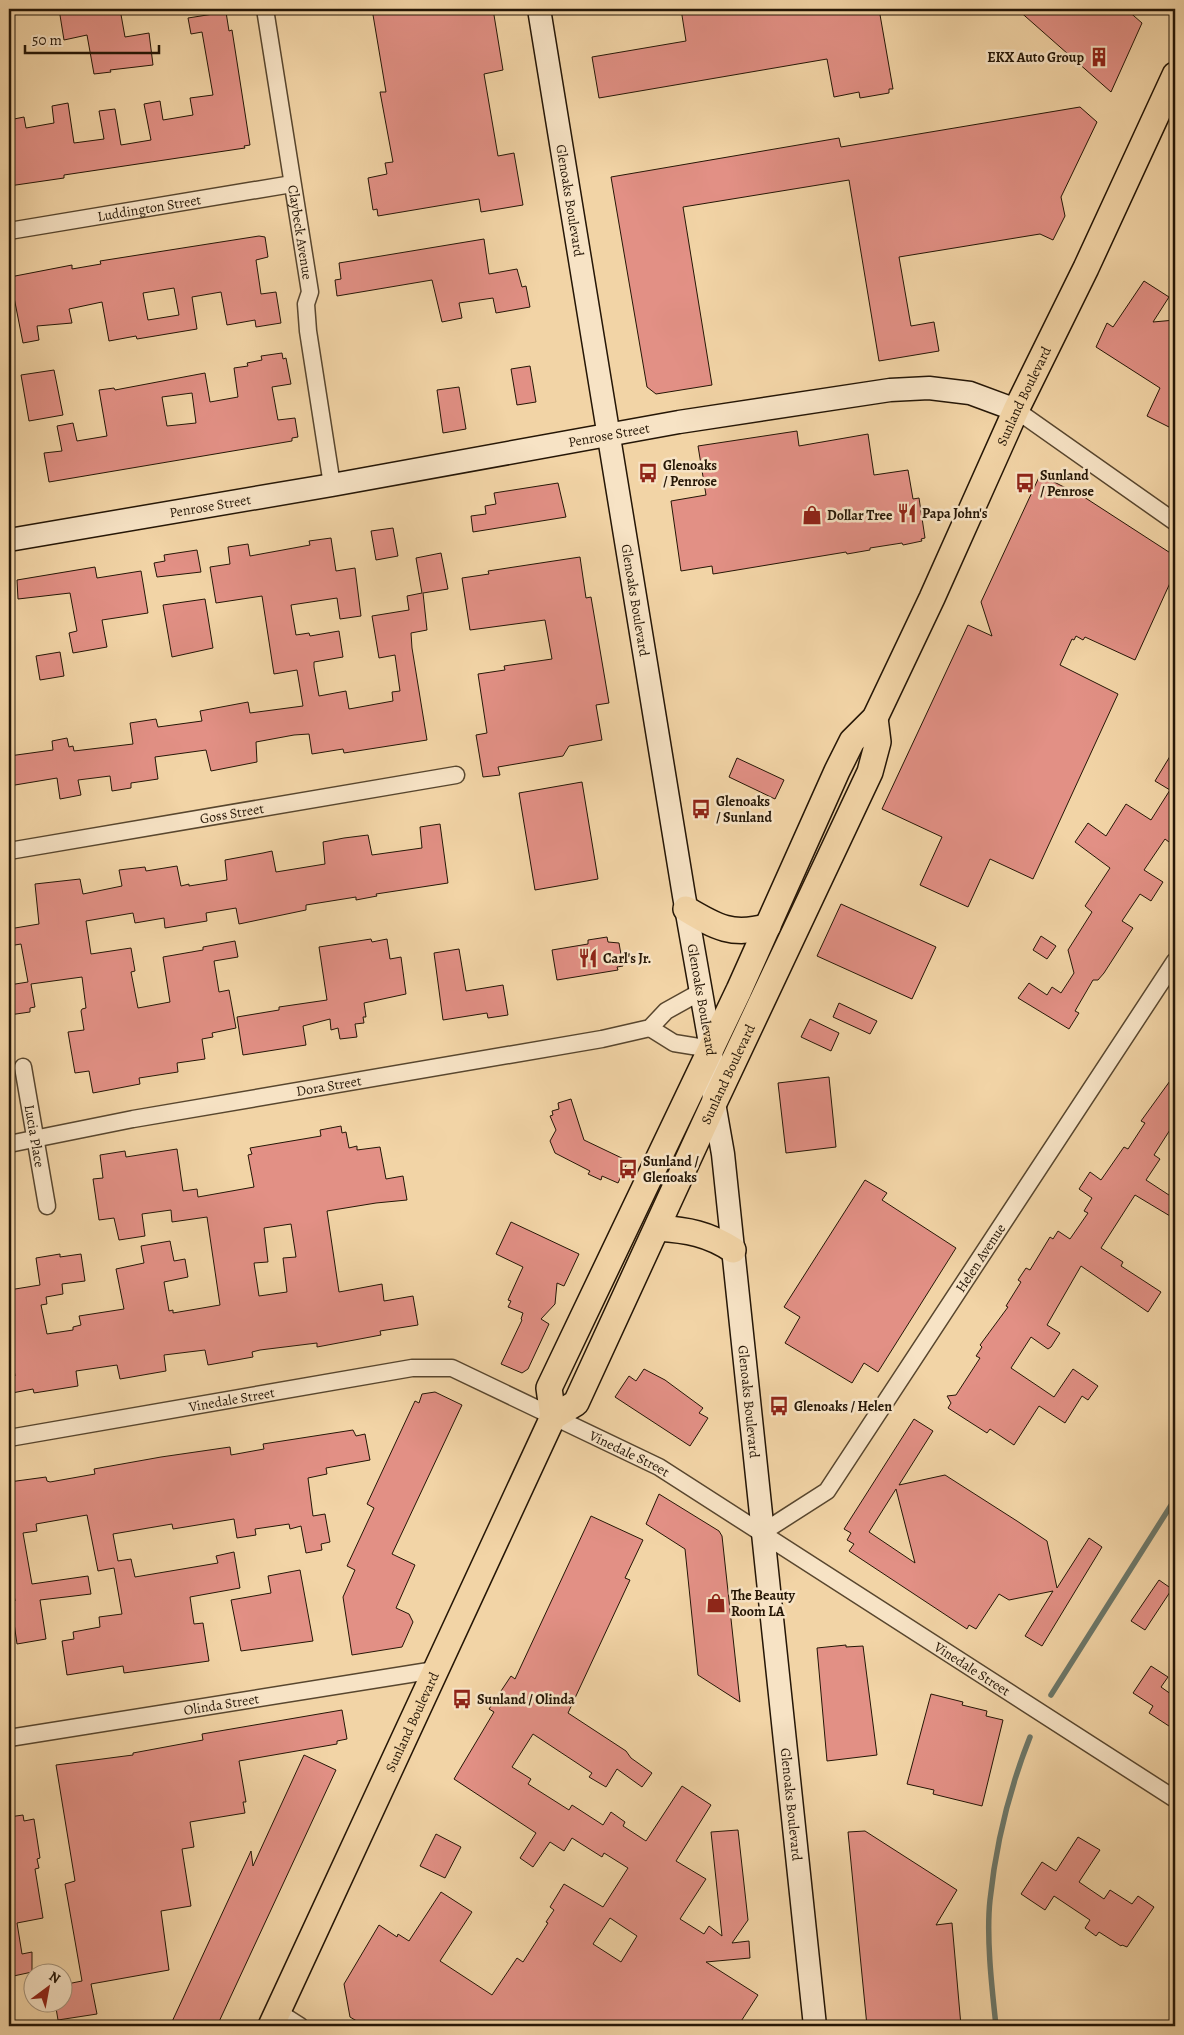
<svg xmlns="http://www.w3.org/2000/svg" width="1184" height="2035" font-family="Alegreya,serif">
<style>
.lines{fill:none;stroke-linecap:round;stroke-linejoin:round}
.stream{stroke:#6c7769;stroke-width:5.5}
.building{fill:#e29085;stroke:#251606;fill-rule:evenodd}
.minor-casing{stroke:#58462e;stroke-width:19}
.secondary-casing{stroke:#251606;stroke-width:25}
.primary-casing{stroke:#251606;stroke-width:28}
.minor{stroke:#f7e3c5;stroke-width:16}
.secondary{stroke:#f7e3c5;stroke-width:22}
.primary{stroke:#f2d4a6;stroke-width:25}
.labels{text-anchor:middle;stroke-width:5;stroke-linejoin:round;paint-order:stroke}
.poi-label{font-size:14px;font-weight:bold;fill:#251606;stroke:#f7e3c5;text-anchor:start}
.street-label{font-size:14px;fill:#251606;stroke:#f7e3c5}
</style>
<rect width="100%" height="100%" fill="#f2d4a6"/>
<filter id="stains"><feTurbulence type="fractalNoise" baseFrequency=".004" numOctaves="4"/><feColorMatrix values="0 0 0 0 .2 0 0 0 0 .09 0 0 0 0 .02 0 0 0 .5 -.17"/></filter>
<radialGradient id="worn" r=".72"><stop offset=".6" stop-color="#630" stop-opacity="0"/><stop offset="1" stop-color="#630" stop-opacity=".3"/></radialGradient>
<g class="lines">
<path class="stream" d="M1051,1695L1175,1499
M996,2026C992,1989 986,1937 990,1900C996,1843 1009,1790 1030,1737"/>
</g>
<path class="building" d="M59,9H120L125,37L149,33L153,65L110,70L111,72L94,74L87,35L64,40Z
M372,9H493L503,70L484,74L498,156L514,153L523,205L481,212L479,199L378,216L377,209L373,210L368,178L387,174L385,163L393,162L380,92H386Z
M681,9H879L893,89H889V93L860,98L859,92L834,97L827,59L599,98L592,57L686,41Z
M1017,9H1126L1142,23L1111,92Z
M226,12L229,31L232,30L250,145L244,146L245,148L64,175V178L9,186V158H11L9,120L24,117L26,128L54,123L52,106L68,103L74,143L104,139L99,111L115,109L121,145L151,140L144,104L160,101L163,120L193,115L190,98L213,95L202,32L191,34L188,18Z
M1080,107L1097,122L1061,197L1065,216L1053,240L1040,234L899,257L911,326L934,322L939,351L879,361L849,180L683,207L712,385L656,394L647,387L611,177L839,138L841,147Z
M259,236L265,237L268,257L256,260L261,294L276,292L281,323L256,327L255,320L227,325L221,292L192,297L197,329L137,339L136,336L109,341L102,302L69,309L72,323L37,326L39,340L23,343L10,277L72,265V269L101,264L100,261ZM174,288L179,315L148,320L143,293Z
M484,239L489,274L517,269L522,287L526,286L530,307L496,313L493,298L459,303L462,318L442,322L432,280L337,296L335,280L341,279L339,263Z
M1144,281L1169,297L1153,322L1175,320V430L1147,416L1160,388L1096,347L1107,323L1113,327Z
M282,353L283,359L286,358L291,384L272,387L278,420L295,418L298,437L292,438V441L49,482L44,453L62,451L57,426L73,423L77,441L107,436L99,390L114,388L115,390L205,373L210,402L238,397L234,368L248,366L247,363L262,360L261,356ZM192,393L196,423L167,426L162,397Z
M530,366L536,402L517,405L511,369Z
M54,370L63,415L29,421L21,375Z
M459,387L466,429L443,433L437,390Z
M797,431L799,446L868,434L874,475L908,470L913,499L919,498L925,538L921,539L922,541L903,545L902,543L870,548V550L847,554L846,552L713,574L712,566L681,571L671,501L706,495L698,446Z
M1040,475L1084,497L1175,556V572L1135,660L1085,637L1083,640L1076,636L1074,640L1072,639L1060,665L1118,694L1033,879L990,859L968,907L920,885L942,837L882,809L968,625L992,636L981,602Z
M558,483L566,517L473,532L471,516L486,514L485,506L496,504L494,493Z
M393,528L398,556L376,560L371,531Z
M331,538L336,571L355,568L361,616L340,619L337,598L291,605L296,635L309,633L310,636L339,631L343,657L314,662V667L319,696L346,691L349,709L393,701L392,692L400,691L395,655L379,658L372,616L409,610L407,596L422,593L416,558L441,553L448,589L423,593L427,630L411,633L412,648L427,740L344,753L343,749L312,754L309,734L294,735L256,742L257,762L211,771L206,750L155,757L158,779L131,783V788L112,791L110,776L78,780L81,795L60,799L57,778L9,786V756L53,750L52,741L67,738L69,747L73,746L74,751L133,744L130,723L156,719L158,727L202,721L200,711L248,702L250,713L303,706L297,670L274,674L262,596L216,603L210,567L230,564L228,547L248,544L250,556L310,545L309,541Z
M197,550L201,572L157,577L154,563L165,561L164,555Z
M580,557L586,598L591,597L609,703L596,705L602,740L569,746L563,756L498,767L500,775L483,777L476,735L487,733L478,674L505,670L504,666L552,659L545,620L470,630L462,578L489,574L488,571Z
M95,567L97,578L141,571L148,613L102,620L107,647L73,653L69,633L77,631L70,593L18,599L17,580Z
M205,599L213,648L172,657L163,605Z
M60,652L64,676L40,680L36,656Z
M1175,748V836L1169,842L1165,839L1144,870L1163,882L1151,901L1140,894L1122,921L1133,928L1104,973L1098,980H1093L1075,1011L1079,1013L1069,1029L1018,998L1029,983L1047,995L1052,987L1061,993L1074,973L1068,950L1092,912L1085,906L1110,868L1075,842L1088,823L1106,836L1126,804L1151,820L1170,790L1155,781Z
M737,758L784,780L775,799L729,777Z
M582,782L598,879L535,890L519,793Z
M440,824L448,883L376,894L377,896L356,900V897L306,905V910L239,924L236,908L206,913L207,921L165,928L164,918L135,923L133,913L86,921L91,954L131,948L135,971L131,972L138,1008L170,1002L163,957L203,950V947L235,941L238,957L214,961L219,992L229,990L236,1028L212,1033L213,1037L202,1039L205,1059L177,1063L178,1072L139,1078L140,1084L93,1093L89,1071L75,1073L68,1032L84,1030L81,1011L82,1009L86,1008L82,977L31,984L35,1007L30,1008V1012L9,1015V985L28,982L21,944L9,946V929L39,924L35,884L80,879L83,894L122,886L119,870L145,867L146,871L177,866L181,886L189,884V886L227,880L225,860L263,853L272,851L276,872L325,864L323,842L344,838L368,835L372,855L422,848L420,827Z
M841,904L936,947L912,999L817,956Z
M1041,936L1056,946L1047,959L1033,950Z
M607,937L608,942L619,943L623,966L617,967L618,970L557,980L552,950L588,944V940Z
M371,939L372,942L387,939L390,959L401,957L406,994L364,1003L366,1017H363L364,1023L355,1024L357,1037L340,1039L338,1028L331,1030L330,1019L303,1026L306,1045L243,1055L237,1017L279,1010V1007L327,1000L319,947Z
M459,949L466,991L503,985L508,1015L488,1018L487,1013L443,1020L434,953Z
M839,1003L877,1021L870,1034L833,1017Z
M810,1019L839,1033L831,1051L801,1037Z
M1175,1074V1122L1154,1155L1160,1159L1146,1180L1175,1199V1219L1135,1195L1101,1248L1123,1262L1121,1266L1161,1292L1148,1312L1081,1266L1047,1325L1060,1333L1051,1347L1048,1349L1031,1337L1011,1368L1054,1397L1073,1369L1098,1386L1088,1400L1082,1396L1065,1423L1039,1406L1014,1445L990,1429L987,1433L948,1408L951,1403L947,1396L956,1395L980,1358L976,1356L982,1347L980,1345L1008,1307L1006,1306L1021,1282L1018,1280L1026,1268L1030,1270L1050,1237L1053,1239L1058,1231L1070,1239L1088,1213L1084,1211L1092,1198L1079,1189L1090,1172L1101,1180L1124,1147L1128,1149L1145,1123L1141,1121Z
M829,1077L836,1147L786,1153L778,1083Z
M571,1099L584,1140L628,1161L618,1183L602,1176L601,1180L588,1174L590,1171L555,1153L550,1141L556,1130L550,1116L553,1115L552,1111L559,1109L558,1103Z
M341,1126L342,1133L346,1132L349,1148L357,1146V1150L380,1147L386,1179L403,1176L407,1200L376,1203L327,1211L339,1292L382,1284L384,1301L413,1296L418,1325L380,1331L381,1335L317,1347V1343L260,1350L252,1352L253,1357L208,1365L205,1350L164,1355L166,1371L120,1379L117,1365L76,1371L78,1386L34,1393L33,1389L12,1393L10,1377L15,1376L9,1336V1290L40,1285L36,1258L60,1254V1257L81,1254L85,1281L62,1284L63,1294L46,1297L47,1304L41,1305L47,1334L73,1330V1327L81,1325L79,1316L124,1309L116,1269L144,1263L141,1246L170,1241L174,1261L185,1259L188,1277L164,1282L169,1311L173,1310V1313L220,1305L207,1217L172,1222L171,1210L142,1214L145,1236L119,1240L114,1218L99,1220L93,1179L103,1178L100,1155L125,1151L126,1157L177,1149L183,1191L197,1189L198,1197L254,1187L248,1155L252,1154L250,1148L321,1136L320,1130ZM291,1224L296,1257L283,1258L287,1292L259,1296L254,1263L268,1262L264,1228Z
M865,1180L887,1193L882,1200L956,1248L878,1372L864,1363L852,1383L785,1343L800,1317L784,1307Z
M511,1222L579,1254L564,1286L557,1283L555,1304L541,1319L549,1324L528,1369L522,1373L501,1364L522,1320L521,1319L523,1313L508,1307L511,1301L508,1300L523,1267L496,1254Z
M644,1369L665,1380L703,1408L699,1413L708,1418L690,1446L615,1397L629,1376L636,1381Z
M435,1392L462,1405L392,1554L415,1565L396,1608L409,1614L413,1622L402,1647L352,1655L343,1597L355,1570L347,1566L374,1508L367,1504L415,1401L419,1403L422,1394Z
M914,1419L933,1431L899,1485L945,1475L1017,1521L1047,1541L1057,1588L1089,1538L1102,1547L1042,1646L1025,1636L1053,1591L1009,1600L999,1594L976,1629L969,1625L967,1629L849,1551L854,1544L847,1540L851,1533L844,1529ZM896,1489L915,1563L869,1532Z
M353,1430L356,1436L365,1434L370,1460L326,1468L327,1474L308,1478L313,1516L325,1514L330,1542L321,1544L322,1550L306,1553L301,1526L290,1529L289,1524L255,1529L256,1535L237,1538L234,1519L173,1529L172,1524L113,1534L118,1561L131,1559L135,1577L218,1563L216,1556L234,1552L240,1588L190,1597L194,1624L203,1623L209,1661L124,1673L123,1666L67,1675L62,1641L74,1639L73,1632L100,1627L99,1617L122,1614L114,1568L98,1571L87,1515L36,1524L37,1531L23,1533L32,1584L88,1576L91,1594L40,1600L46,1639L17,1644L11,1602L15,1601L9,1562V1482L46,1477L47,1481L50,1482L95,1474L94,1469L161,1457L230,1447L231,1455L264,1449L263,1444Z
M659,1494L719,1531L722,1536L740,1702L698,1675L685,1549L646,1524Z
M591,1516L643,1540L625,1578L630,1580L568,1713L626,1751L631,1758L652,1773L642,1787L617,1769L606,1787L589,1777L592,1773L533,1734L512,1767L531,1779L528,1784L569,1810L572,1805L603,1825L611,1812L625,1822L623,1826L646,1841L682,1786L711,1805L676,1861L706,1879L680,1919L704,1934L709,1926L722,1936L711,1832L738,1830L748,1920L732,1943L749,1941L750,1958L706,1962L758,1995L738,2026H365L350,2017L344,1984L379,1925L397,1937L398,1934L409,1941L441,1892L472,1912L440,1961L492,1995L517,1958L523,1962L548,1923L546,1922L554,1910L550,1907L564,1884L603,1907L628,1868L604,1853L602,1857L572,1838L564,1851L550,1842L533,1867L520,1858L536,1833L454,1779L494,1712L489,1709L511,1676L515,1679ZM610,1918L637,1936L621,1962L593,1944Z
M300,1570L313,1641L241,1651L231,1600L271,1593L268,1576Z
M1159,1580L1172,1589L1145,1630L1131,1621Z
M846,1645V1647L863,1646L877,1755L827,1761L817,1648Z
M1151,1666L1168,1677L1161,1687L1175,1697V1730L1149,1713L1153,1706L1133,1693Z
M931,1694L963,1702L962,1705L987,1711L986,1716L1003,1720L982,1806L933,1794L934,1790L907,1784Z
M342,1710L347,1739L337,1741V1744L239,1761L246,1802H243L245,1813L190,1822L194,1847L182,1849L191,1906L161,1911L169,1970L91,1984L97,2014L58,2020L55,2002H62V1985L82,1981L65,1884L75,1881L56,1765L133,1755V1753L203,1740L202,1734Z
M304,1755L336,1770L217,2026H170L251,1851L253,1866Z
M23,1815L24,1821L34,1819L40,1858L37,1859L39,1868L35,1869L43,1918L17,1923L22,1954L32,1952V1972L9,1977V1817Z
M865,1831L957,1890L936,1925L952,1923L961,2026H867L848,1832Z
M436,1834L461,1847L445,1878L420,1866Z
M1078,1837L1100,1850L1079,1882L1104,1899L1110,1890L1132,1904L1138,1896L1154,1907L1127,1947L1122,1945L1121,1946L1099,1932L1096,1936L1085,1928L1090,1920L1054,1896L1045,1910L1021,1894L1042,1862L1056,1871Z"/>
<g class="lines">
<defs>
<g id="minor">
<path id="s1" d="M265,9L310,292L306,304L308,331L332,485"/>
<path id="s2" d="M9,231L292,184"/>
<path d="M1016,410L1175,522"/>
<path id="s3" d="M9,851L456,775"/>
<path d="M650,1028L674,1043L711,1049"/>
<path id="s4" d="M23,1067L47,1206"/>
<path id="s5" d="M9,1144L133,1119L602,1039L650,1028L666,1011L702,991"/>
<path id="s6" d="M9,1438L412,1368H452L659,1467L1175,1799"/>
<path id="s7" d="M763,1532L827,1491L1175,961"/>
<path id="s8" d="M9,1738L435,1670"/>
<path d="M278,2012L300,2026"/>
</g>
<g id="secondary">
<path id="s9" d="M539,9L684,896L711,1049L714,1103L723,1154L815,2026"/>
<path id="s10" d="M9,540L332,485L679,422L890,390L929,388L970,393L1016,410"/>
</g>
<g id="primary">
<path d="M686,909C716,927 733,937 768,926"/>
<path d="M658,1228C687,1230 709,1234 733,1250"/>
<path id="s11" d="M553,1417L576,1403L714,1103L870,772L878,742L875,718"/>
<path id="s12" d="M271,2026L553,1417L549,1388L739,990L837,771L852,741L875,718L932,598L1016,410L1086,268L1175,75"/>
</g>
</defs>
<use href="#minor" class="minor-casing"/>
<use href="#secondary" class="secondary-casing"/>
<use href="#primary" class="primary-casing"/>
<use href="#minor" class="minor"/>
<use href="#secondary" class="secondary"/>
<use href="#primary" class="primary"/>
</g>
<defs>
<symbol id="building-bare" viewBox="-9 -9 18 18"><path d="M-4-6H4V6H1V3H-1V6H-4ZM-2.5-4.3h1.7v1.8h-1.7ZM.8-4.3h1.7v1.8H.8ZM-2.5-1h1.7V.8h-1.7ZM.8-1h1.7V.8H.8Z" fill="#8f2418" stroke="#f7e3c5" stroke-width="2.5" paint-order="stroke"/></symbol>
<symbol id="bus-bare" viewBox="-9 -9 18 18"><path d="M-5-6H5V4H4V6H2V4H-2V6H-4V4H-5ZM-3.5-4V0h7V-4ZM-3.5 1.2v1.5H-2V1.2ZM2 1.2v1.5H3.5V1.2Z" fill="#8f2418" stroke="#f7e3c5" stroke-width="2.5" paint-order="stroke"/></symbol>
<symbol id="restaurant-bare" viewBox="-9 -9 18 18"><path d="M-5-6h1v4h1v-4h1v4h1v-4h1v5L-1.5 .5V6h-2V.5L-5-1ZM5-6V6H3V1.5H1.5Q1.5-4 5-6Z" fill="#8f2418" stroke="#f7e3c5" stroke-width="2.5" paint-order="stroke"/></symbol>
<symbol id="shop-bare" viewBox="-9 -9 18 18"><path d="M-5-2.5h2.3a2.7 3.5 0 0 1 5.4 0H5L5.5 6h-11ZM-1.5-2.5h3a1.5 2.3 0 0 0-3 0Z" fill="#8f2418" stroke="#f7e3c5" stroke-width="2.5" paint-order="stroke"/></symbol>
</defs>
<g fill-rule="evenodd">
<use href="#building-bare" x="1085" y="43" width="28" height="28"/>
<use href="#bus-bare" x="634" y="459" width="28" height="28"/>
<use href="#bus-bare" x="1011" y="469" width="28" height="28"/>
<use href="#restaurant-bare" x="893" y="499" width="28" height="28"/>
<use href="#shop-bare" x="798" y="501" width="28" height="28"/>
<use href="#bus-bare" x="687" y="795" width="28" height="28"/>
<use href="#restaurant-bare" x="574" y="944" width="28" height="28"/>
<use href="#bus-bare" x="614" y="1155" width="28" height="28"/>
<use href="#bus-bare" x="765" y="1392" width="28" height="28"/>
<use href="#shop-bare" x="702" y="1589" width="28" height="28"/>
<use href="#bus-bare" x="448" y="1685" width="28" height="28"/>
</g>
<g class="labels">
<g class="poi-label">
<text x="1084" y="62" text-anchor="end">EKX Auto Group</text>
<text x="663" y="470">Glenoaks<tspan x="663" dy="16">/ Penrose</tspan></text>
<text x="1040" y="480">Sunland<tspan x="1040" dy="16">/ Penrose</tspan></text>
<text x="922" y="518">Papa John's</text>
<text x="827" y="520">Dollar Tree</text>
<text x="716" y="806">Glenoaks<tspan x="716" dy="16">/ Sunland</tspan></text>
<text x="603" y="963">Carl's Jr.</text>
<text x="643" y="1166">Sunland /<tspan x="643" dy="16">Glenoaks</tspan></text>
<text x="794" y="1411">Glenoaks / Helen</text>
<text x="731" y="1600">The Beauty<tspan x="731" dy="16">Room LA</tspan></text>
<text x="477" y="1704">Sunland / Olinda</text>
</g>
<g class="street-label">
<text dy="5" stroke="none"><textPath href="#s9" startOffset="194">Glenoaks Boulevard</textPath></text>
<text dy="5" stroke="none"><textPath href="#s2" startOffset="142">Luddington Street</textPath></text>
<text dy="5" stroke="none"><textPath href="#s1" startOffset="226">Claybeck Avenue</textPath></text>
<text dy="5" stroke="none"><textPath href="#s12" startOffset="1802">Sunland Boulevard</textPath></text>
<text dy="5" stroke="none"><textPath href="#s10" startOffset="609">Penrose Street</textPath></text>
<text dy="5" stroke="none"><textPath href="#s10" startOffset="204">Penrose Street</textPath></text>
<text dy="5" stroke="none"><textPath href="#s9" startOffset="599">Glenoaks Boulevard</textPath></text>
<text dy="5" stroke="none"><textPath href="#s3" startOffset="226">Goss Street</textPath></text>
<text dy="5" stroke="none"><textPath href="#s9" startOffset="1004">Glenoaks Boulevard</textPath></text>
<text dy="5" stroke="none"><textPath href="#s11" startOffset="389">Sunland Boulevard</textPath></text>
<text dy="5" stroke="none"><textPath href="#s5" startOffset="325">Dora Street</textPath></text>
<text dy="5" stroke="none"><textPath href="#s4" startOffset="70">Lucia Place</textPath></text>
<text dy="5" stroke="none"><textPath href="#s7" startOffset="355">Helen Avenue</textPath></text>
<text dy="5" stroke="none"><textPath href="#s6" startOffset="226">Vinedale Street</textPath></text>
<text dy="5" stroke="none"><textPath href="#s9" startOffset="1409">Glenoaks Boulevard</textPath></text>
<text dy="5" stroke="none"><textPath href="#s6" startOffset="646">Vinedale Street</textPath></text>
<text dy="5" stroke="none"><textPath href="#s6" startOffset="1051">Vinedale Street</textPath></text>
<text dy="5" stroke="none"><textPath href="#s8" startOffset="215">Olinda Street</textPath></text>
<text dy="5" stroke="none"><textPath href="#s12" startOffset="335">Sunland Boulevard</textPath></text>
<text dy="5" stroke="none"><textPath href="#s9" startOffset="1814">Glenoaks Boulevard</textPath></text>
</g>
</g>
<rect width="1184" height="2035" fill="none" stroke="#f2d4a6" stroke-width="30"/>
<rect x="10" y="10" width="1164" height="2015" fill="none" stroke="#251606" stroke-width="2.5"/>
<rect x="15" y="15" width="1154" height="2005" fill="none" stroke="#251606"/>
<g transform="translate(48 1988) rotate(32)"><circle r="24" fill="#f7e3c5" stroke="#a39179"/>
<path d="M0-4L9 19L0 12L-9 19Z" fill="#8f2418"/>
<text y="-8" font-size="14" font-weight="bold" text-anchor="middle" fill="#251606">N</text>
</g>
<path d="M25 45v8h134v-8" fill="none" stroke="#251606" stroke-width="2.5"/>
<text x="32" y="45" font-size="15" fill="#251606" stroke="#f7e3c5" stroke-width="4" paint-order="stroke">50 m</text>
<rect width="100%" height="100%" filter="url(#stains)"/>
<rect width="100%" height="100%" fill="url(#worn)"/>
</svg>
